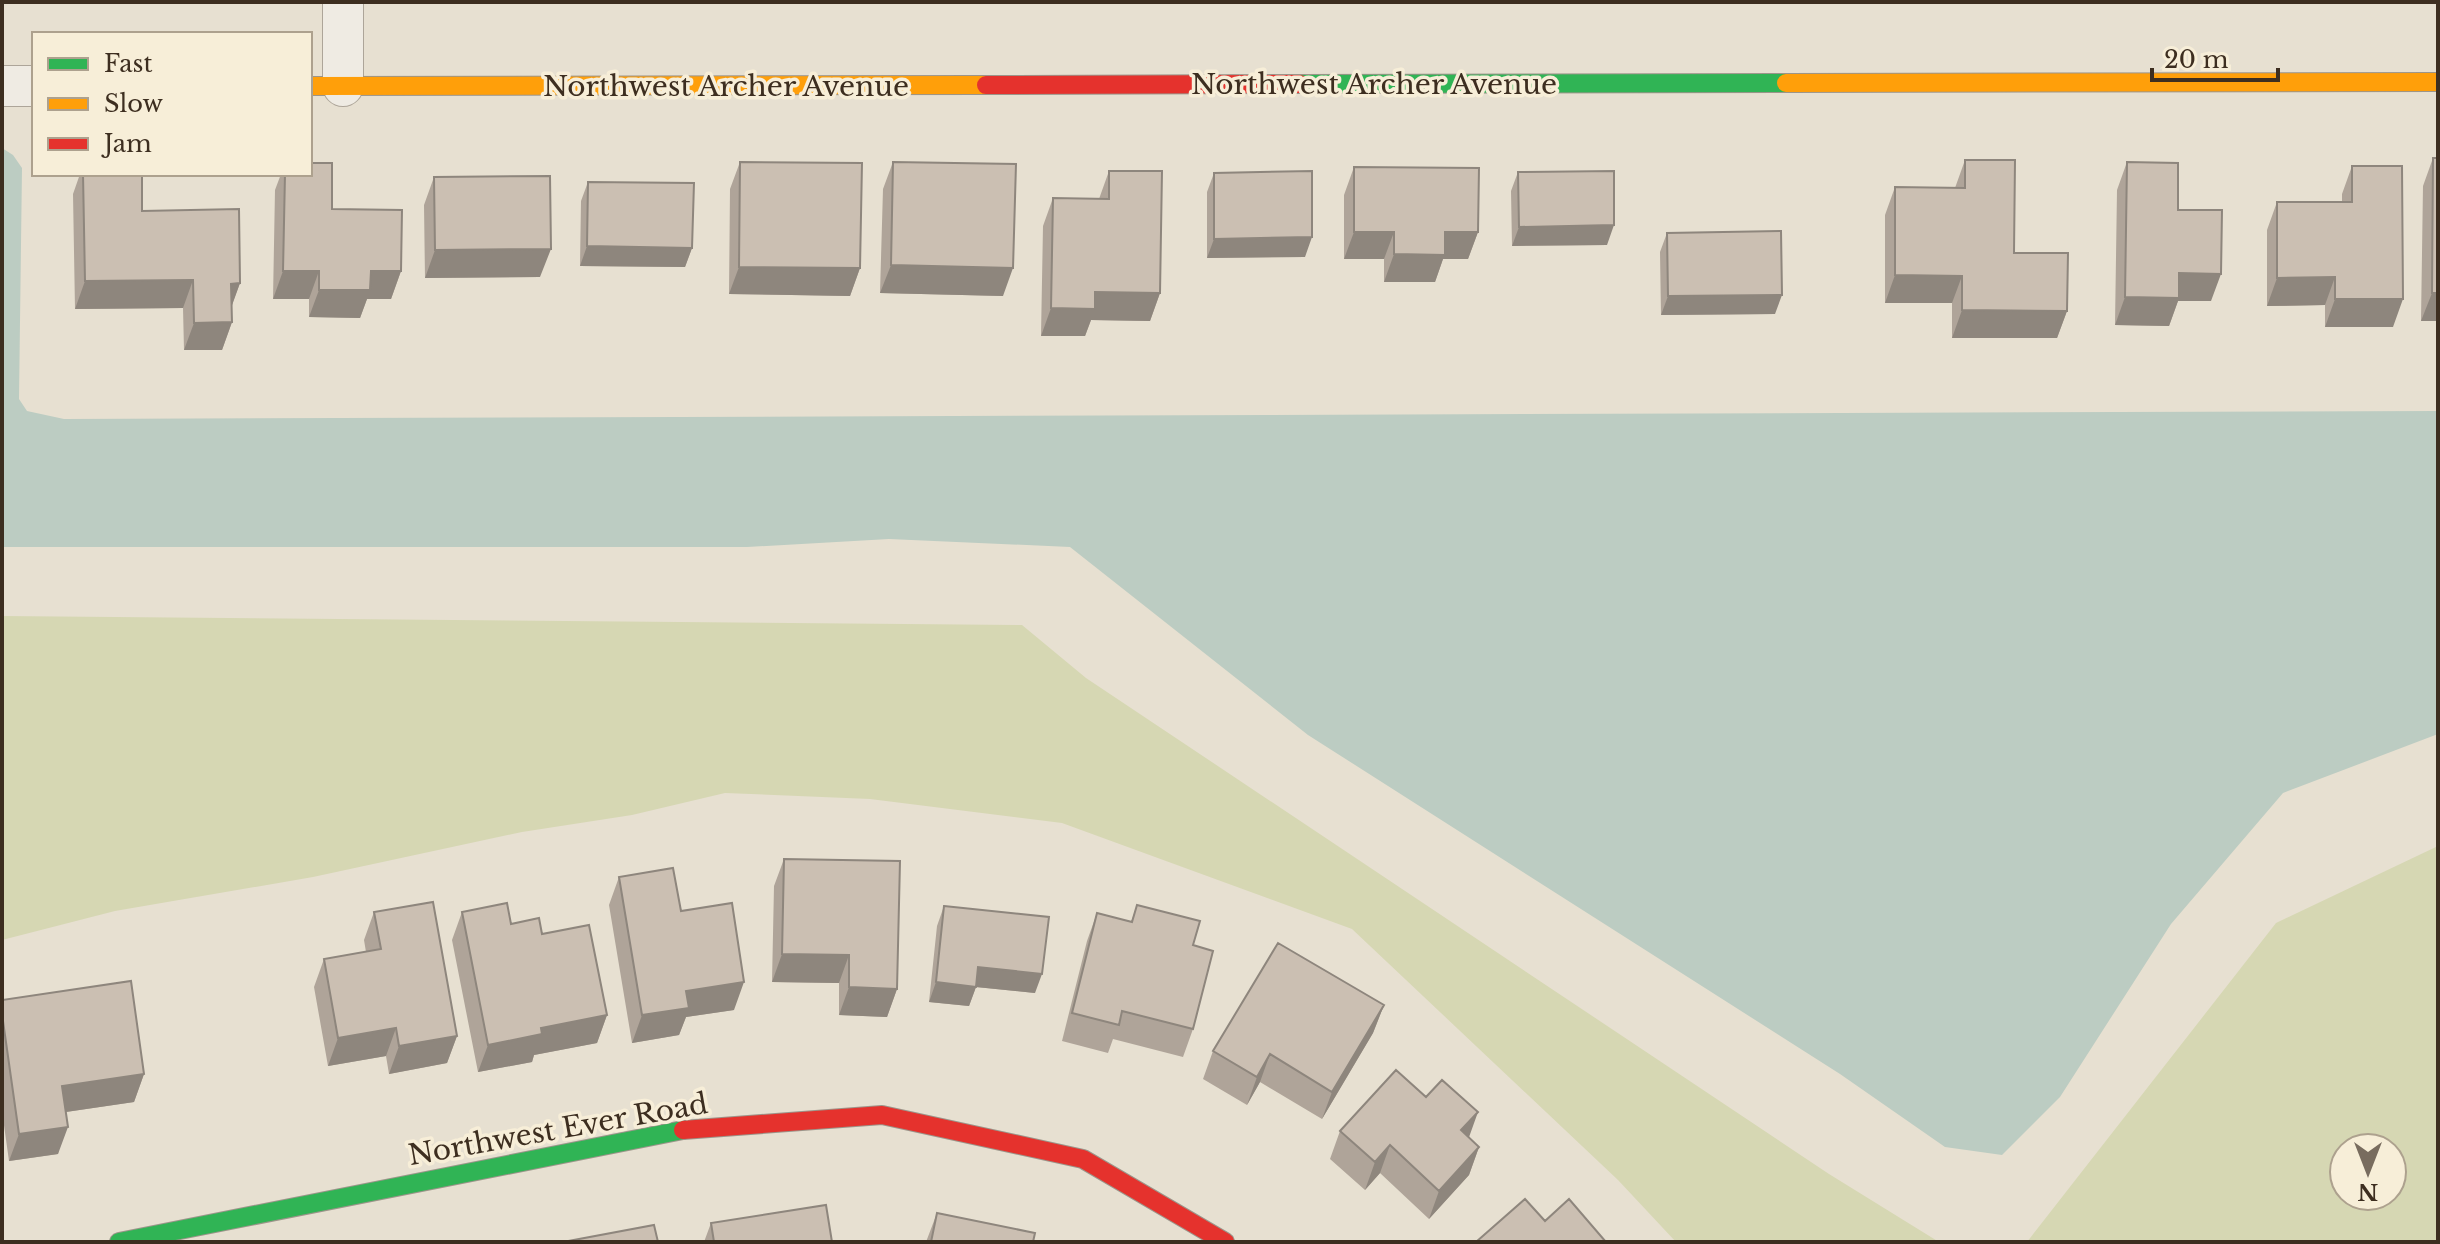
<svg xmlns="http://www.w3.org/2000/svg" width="2440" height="1244" font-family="'Libre Baskerville',serif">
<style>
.green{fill:#d6d7b3;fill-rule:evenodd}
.water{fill:#bcccc2}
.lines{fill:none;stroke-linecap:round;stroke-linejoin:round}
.street-casing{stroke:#ada599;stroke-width:42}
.fast-casing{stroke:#9c958a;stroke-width:20}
.slow-casing{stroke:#9c958a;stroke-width:20}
.jam-casing{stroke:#9c958a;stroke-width:20}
.street{stroke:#efebe3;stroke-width:40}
.fast{stroke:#30b455;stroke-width:18}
.slow{stroke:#ff9f0a;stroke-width:18}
.jam{stroke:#e5322d;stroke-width:18}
.wall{fill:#afa499}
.shaded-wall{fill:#8e867d}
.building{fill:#cbbfb2;stroke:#8e867d;stroke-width:2}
.labels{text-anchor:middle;stroke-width:7;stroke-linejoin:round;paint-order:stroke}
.street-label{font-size:28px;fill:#3d2e20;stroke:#f7eed8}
</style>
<rect width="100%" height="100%" fill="#e7e0d1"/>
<path class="green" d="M2,616L1022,625L1086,678L1829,1174L1939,1242H1676L1618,1180L1352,929L1062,823L870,799L725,793L632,815L522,832L313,877L115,911L2,940Z
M2438,846V1242H2027L2276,923ZM2344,1148H2392V1196H2344Z"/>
<path class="water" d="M2,148L13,155L22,168L19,399L27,411L64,419L2438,411V734L2283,793L2171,924L2060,1097L2002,1155L1945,1147L1840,1074L1308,735L1070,547L889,539L747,547H2Z"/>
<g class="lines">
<defs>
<path id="street" d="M2,86H34
M343,86V2"/>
<path id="fast" d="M1300,84L1786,83
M119,1242L683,1130"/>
<path id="slow" d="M1786,83L2438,82
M310,86L986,85"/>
<path id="jam" d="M986,85L1300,84
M683,1130L882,1115L1083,1159L1225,1242"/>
</defs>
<use href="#street" class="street-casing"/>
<use href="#fast" class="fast-casing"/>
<use href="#slow" class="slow-casing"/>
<use href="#jam" class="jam-casing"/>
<use href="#street" class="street"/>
<use href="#fast" class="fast"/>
<use href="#slow" class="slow"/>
<use href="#jam" class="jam"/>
</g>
<path class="wall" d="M2433,158H2438V321H2421L2423,186Z
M1965,160L2014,253L2067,311L2057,338H1952V303H1885V215L1895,187L1955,188Z
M740,162L860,268L850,296L729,294L730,189Z
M893,162L1003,296L880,293L883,189Z
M2127,162L2178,210L2211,301H2178L2169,326L2115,325L2117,190Z
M2352,166L2393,327H2325V305L2267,306V230L2277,202H2342V194Z
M1354,167L1478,232L1468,259H1443L1435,282H1384V259H1344V195Z
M1109,171L1160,293L1150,321L1091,320L1085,336H1041L1043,226L1053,198L1099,199Z
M1518,172L1607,245L1512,246L1511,191Z
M1214,173L1305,257L1207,258V192Z
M80,174H142V211L240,283L231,307L232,322L222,350H184L183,308L75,309L73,194Z
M281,174H310L332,209L401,271L391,299H367L360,318L309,317V299H273L275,190Z
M434,177L540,277L425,278L424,205Z
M588,182L692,248L685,267L580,266L581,201Z
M1667,233L1775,314L1661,315L1660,252Z
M784,859L897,989L887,1017L839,1015V983L772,982L774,886Z
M619,877L681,911L734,1010L686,1017L679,1035L632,1043L609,905Z
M1137,905L1193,945V1029L1183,1057L1113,1039L1108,1053L1062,1041L1087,941L1097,913L1131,922Z
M944,906L1035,993L976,987L969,1006L929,1002L937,926Z
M374,912L457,1036L447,1063L389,1074L386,1056L328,1066L314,987L324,959L366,952L364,940Z
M462,912L511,924L542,934L607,1015L597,1043L534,1055L532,1062L478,1072L452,940Z
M2,1000L144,1074L134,1102L66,1112L58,1154L9,1161L2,1111Z
M1384,1005L1373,1033L1322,1119L1260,1082L1247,1105L1203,1079L1213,1051Z
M1340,1131L1469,1137L1479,1147L1469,1175L1429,1219L1380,1173L1365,1190L1330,1159Z
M937,1213L1033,1242H926Z
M711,1223L832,1242H704Z"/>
<path class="shaded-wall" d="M1614,225L1607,245L1512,246L1519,227Z
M1354,232H1394L1384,259H1344Z
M1445,232H1478L1468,259H1443L1435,282H1384L1394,254Z
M1312,237L1305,257L1207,258L1214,239Z
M587,246L692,248L685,267L580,266Z
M551,249L540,277L425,278L435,250Z
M891,265L1013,268L1003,296L880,293Z
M739,267L860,268L850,296L729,294Z
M283,271H319L309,299H273Z
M371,271H401L391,299H367L360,318L309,317L319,290Z
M2179,273L2221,274L2211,301H2178L2169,326L2115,325L2125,297Z
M1895,275L1962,276L1952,303H1885Z
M2335,277L2325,305L2267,306L2277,278Z
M193,280L183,308L75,309L85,281Z
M240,283L230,311L231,284Z
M1095,292L1160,293L1150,321L1091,320L1085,336H1041L1051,308Z
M2432,293H2438V321H2421Z
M1782,295L1775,314L1661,315L1668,296Z
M2335,299H2403L2393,327H2325Z
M1962,310L2067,311L2057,338H1952Z
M232,322L222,350H184L194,323Z
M782,954L849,955L839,983L772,982Z
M978,967L1042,974L1035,993L976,987L969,1006L929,1002L936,982Z
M744,982L734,1010L686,1017L679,1035L632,1043L642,1015L686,991Z
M849,987L897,989L887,1017L839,1015Z
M1384,1005L1373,1033L1322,1119L1332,1092Z
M607,1015L597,1043L534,1055L532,1062L478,1072L488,1045L541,1028Z
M396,1028L386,1056L328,1066L338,1038Z
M457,1036L447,1063L389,1074L399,1046Z
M1270,1054L1260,1082L1247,1105L1257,1077Z
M144,1074L134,1102L52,1114L62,1086Z
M1478,1112L1468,1140L1461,1130Z
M68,1127L58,1154L9,1161L19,1134Z
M1390,1145L1380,1173L1365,1190L1375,1162Z
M1479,1147L1469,1175L1429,1219L1439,1191Z"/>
<path class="building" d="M2433,158H2438V293H2432Z
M1965,160H2015L2014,253H2068L2067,311L1962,310V276L1895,275V187L1965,188Z
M740,162L862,163L860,268L739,267Z
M893,162L1016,164L1013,268L891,265Z
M2127,162L2178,163V210H2222L2221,274L2179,273V298L2125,297Z
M310,163H332V209L402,210L401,271H371L370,290H319V271H283L285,174H310Z
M2352,166H2402L2403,299H2335V277L2277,278V202H2352Z
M1354,167L1479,168L1478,232H1445V255L1394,254V232H1354Z
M1109,171H1162L1160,293L1095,292V309L1051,308L1053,198L1109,199Z
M1312,171V237L1214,239V173Z
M1614,171V225L1519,227L1518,172Z
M83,174H142V211L239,209L240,283L231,284L232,322L194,323L193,280L85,281Z
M550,176L551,249L435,250L434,177Z
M588,182L694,183L692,248L587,246Z
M1781,231L1782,295L1668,296L1667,233Z
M784,859L900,861L897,989L849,987V955L782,954Z
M673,868L681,911L732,903L744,982L686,991L689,1008L642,1015L619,877Z
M433,902L457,1036L399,1046L396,1028L338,1038L324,959L381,949L374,912Z
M507,903L511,924L539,918L542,934L589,925L607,1015L541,1028L542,1034L488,1045L462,912Z
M1137,905L1200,921L1193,945L1213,951L1193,1029L1122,1011L1119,1025L1072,1013L1097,913L1132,922Z
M944,906L1049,917L1042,974L978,967L976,987L936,982Z
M1278,943L1384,1005L1332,1092L1270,1054L1257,1077L1213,1051Z
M131,981L144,1074L62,1086L68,1127L19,1134L2,1014V1000Z
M1396,1070L1426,1097L1442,1080L1478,1112L1461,1130L1479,1147L1439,1191L1390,1145L1375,1162L1340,1131Z
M1525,1199L1545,1221L1569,1199L1606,1242H1476Z
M826,1205L832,1242H714L711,1223Z
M937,1213L1035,1233L1033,1242H931Z
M654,1225L658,1242H563Z"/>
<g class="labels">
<g class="street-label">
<text x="1374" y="94">Northwest Archer Avenue</text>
<text x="726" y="96">Northwest Archer Avenue</text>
<text transform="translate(558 1129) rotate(-10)" y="10">Northwest Ever Road</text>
</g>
</g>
<rect width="2440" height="1244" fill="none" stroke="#3d2e20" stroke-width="8"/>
<rect x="32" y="32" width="280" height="144" fill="#f7eed8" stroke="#ada18e" stroke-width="2"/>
<rect x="48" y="58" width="40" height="12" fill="#30b455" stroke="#ada18e" stroke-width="2"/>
<text x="104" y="72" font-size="24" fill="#3d2e20">Fast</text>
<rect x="48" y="98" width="40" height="12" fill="#ff9f0a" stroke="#ada18e" stroke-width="2"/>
<text x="104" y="112" font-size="24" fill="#3d2e20">Slow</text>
<rect x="48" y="138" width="40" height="12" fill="#e5322d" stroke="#ada18e" stroke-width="2"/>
<text x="104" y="152" font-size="24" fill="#3d2e20">Jam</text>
<g transform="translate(2368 1172) rotate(180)"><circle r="38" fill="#f7eed8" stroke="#ada18e" stroke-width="2"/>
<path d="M0-6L14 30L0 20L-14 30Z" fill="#786c5e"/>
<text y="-12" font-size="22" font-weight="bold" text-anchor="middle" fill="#3d2e20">N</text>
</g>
<path d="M2152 68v12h126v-12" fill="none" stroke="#3d2e20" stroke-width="4"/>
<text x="2164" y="68" font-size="24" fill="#3d2e20" stroke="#f7eed8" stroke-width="6" paint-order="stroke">20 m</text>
</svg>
